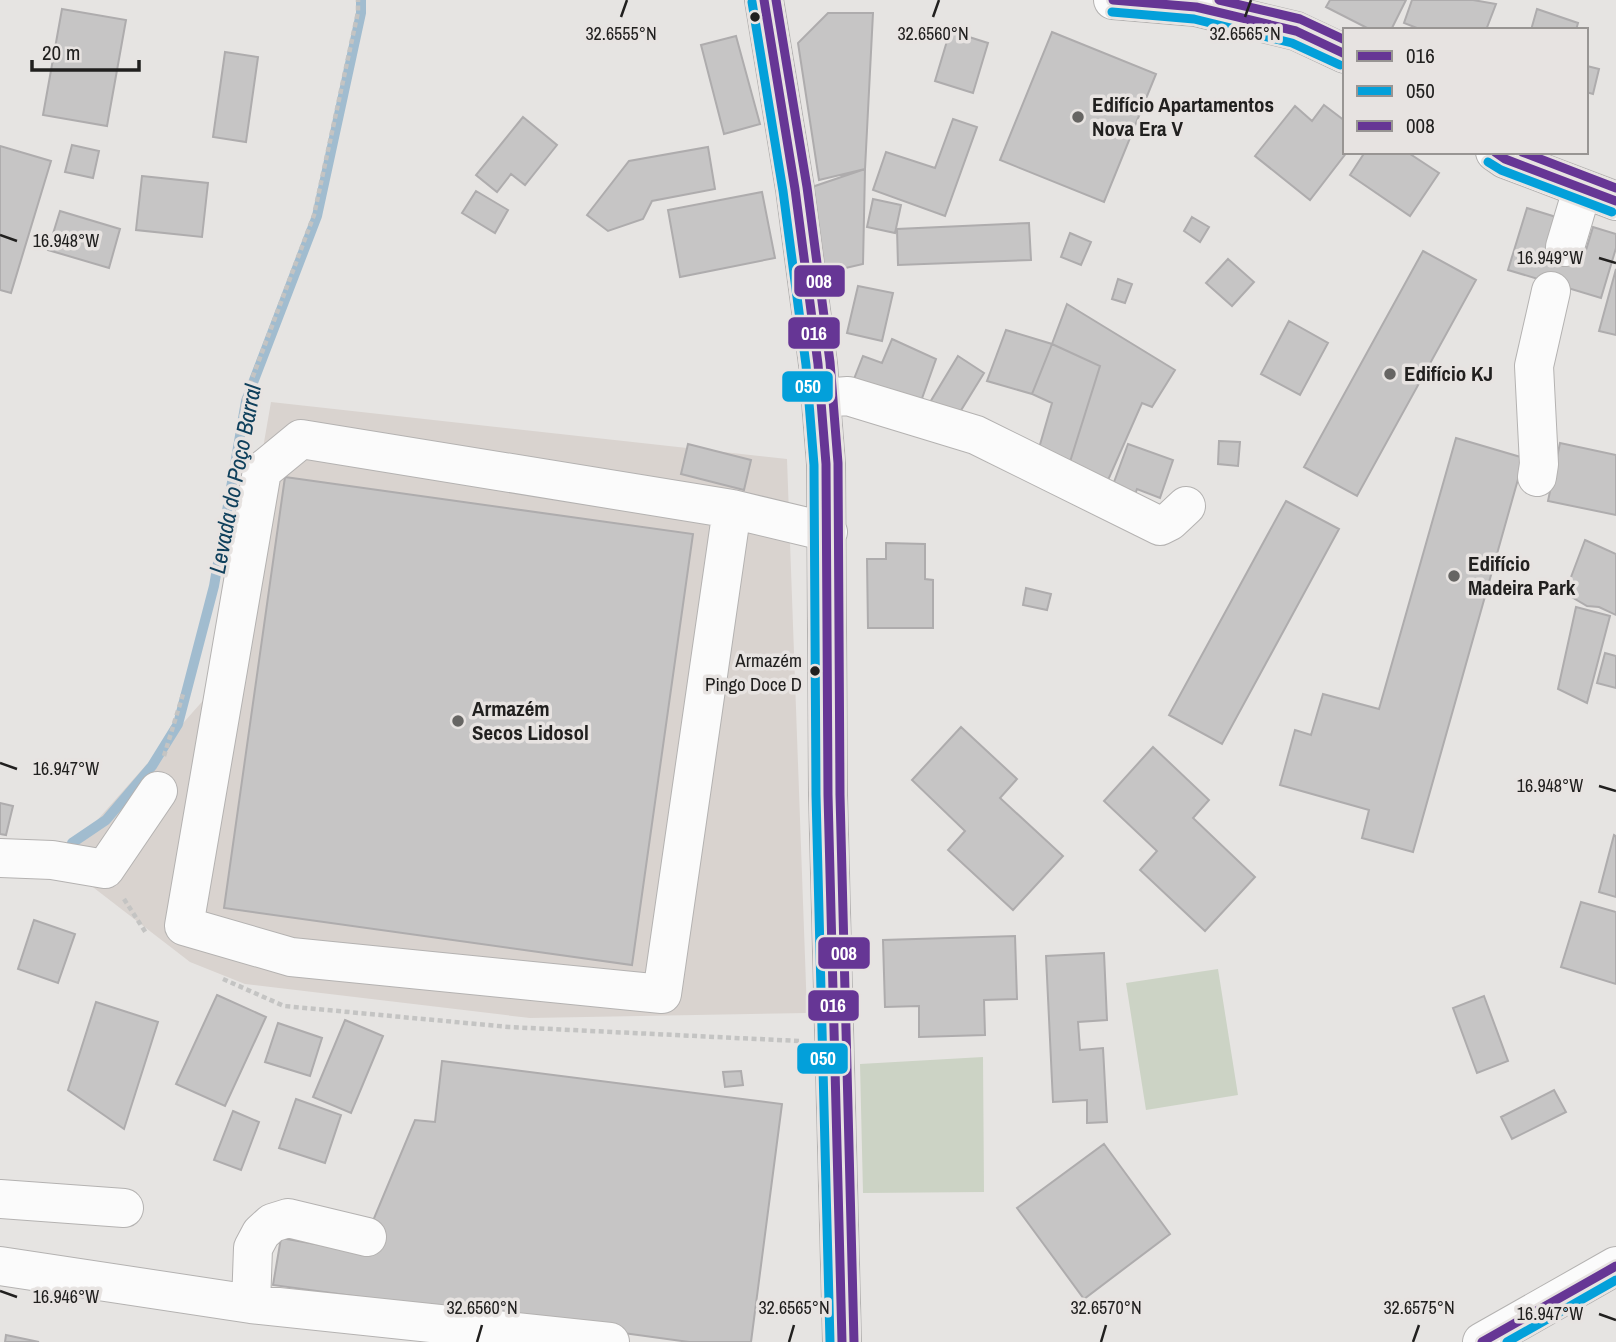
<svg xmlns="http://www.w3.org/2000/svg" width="1616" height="1342" font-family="'Archivo Narrow',sans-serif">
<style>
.built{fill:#d9d3cf}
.green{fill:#ccd3c5}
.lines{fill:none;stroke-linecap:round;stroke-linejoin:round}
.stream{stroke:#a1bccf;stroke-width:10}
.building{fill:#c6c5c5;stroke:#aeacad;stroke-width:2}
.minor-casing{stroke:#b4b2b1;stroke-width:40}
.path{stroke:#c4c4c3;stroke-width:4.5;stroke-dasharray:5 3.5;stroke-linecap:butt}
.minor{stroke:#fbfbfb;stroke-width:38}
.bus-1-casing{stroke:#e7e3e1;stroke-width:14}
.bus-2-casing{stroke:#e7e3e1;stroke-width:14}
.bus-3-casing{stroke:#e7e3e1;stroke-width:14}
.bus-1{stroke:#663695;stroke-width:9}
.bus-2{stroke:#03a0da;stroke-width:9}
.bus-3{stroke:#663695;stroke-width:9}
.ticks{fill:none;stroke:#21201f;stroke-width:2.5}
.bus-dot{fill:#21201f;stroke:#e7e3e1;stroke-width:2.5}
.poi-dot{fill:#666563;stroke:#e7e3e1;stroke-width:2.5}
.labels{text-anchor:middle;stroke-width:7;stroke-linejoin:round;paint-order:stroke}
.bus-label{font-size:19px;fill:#21201f;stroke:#e7e3e1;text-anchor:end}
.poi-label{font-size:21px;font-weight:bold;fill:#21201f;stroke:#e7e3e1;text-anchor:start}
.water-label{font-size:23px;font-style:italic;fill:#0f405c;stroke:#e7e3e1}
.ticks-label{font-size:18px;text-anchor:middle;fill:#21201f;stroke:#e7e3e1;stroke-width:7;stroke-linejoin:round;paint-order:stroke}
.line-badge{stroke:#e7e3e1;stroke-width:2.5}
.badge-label{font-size:19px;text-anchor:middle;font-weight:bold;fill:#fff}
</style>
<rect width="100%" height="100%" fill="#e6e4e2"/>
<path class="built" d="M271,402L787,459L807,1013L530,1018L245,984L190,962L85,881L77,843L223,678Z"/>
<path class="green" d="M1218,969L1238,1095L1146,1110L1126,983Z
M983,1057L984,1192L863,1193L860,1064Z"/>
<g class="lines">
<path class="stream" d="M72,843L106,820L152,766L178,724L214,586L246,401L317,216L361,13V0"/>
</g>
<path class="building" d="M1330,0H1406L1391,30H1371L1326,7Z
M1412,0H1473L1496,4L1486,30H1422L1404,23Z
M62,9L126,20L107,126L43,115Z
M1537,9L1578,23L1576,30H1531Z
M828,13H873L865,169L819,180L798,43Z
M950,31L988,43L973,93L935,81Z
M1052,32L1156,74L1104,202L1000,160Z
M736,36L760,124L724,134L701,45Z
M225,52L258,57L246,142L213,137Z
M1587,66L1599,69L1593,94L1586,92Z
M1324,105L1345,121V152H1347L1310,200L1255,156L1295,106L1312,121Z
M523,117L557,145L525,185L511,174L497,192L476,175Z
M953,119L977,127L945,216L873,190L886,152L935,168Z
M72,145L99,151L93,178L65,172Z
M0,146L51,161L11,293L0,290Z
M708,147L715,189L652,201L643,219L608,231L587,215L629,161Z
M1365,152H1407L1439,173L1410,216L1350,175Z
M865,169L863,264L824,273L812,187Z
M142,176L208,183L202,237L136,230Z
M476,191L508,210L495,233L462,213Z
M762,192L775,258L680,277L668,210Z
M873,199L901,205L895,233L867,227Z
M1527,208L1556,217L1546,249L1583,260L1593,227L1616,234V248L1601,298L1508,270Z
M60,211L120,229L109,268L48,250Z
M1192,217L1209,227L1200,242L1184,231Z
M1029,223L1031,260L898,265L897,229Z
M1070,233L1091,242L1081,265L1061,257Z
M1423,251L1476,280L1357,496L1304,467Z
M1228,259L1254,282L1232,306L1206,283Z
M1616,269V335L1599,331Z
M1118,279L1132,284L1125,303L1112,299Z
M858,286L893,293L882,341L847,333Z
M1067,304L1175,370L1152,407L1142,403L1105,487L1069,465L1100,366L1052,344Z
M1289,321L1328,343L1300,395L1261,374Z
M1006,330L1052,344L1032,394L987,381Z
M892,339L936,359L920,404L852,384L863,356L882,363Z
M1052,344L1100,366L1069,465L1037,455L1052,403L1032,394Z
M958,356L984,373L955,420L929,404Z
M1456,438L1524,458L1413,852L1362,838L1369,810L1280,785L1295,730L1311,735L1323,694L1379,709Z
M1219,441L1240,442L1238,466L1218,464Z
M1560,443L1616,455V515L1548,501Z
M688,444L751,460L744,490L681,474Z
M1128,444L1173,460L1160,498L1137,489L1133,500L1110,493Z
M285,477L693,534L632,965L224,908Z
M1286,501L1339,529L1222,744L1169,715Z
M1585,540L1616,554V615L1599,607L1587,606L1565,593Z
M886,543L925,544V579L933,580V628H868L867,559H886Z
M1026,588L1051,594L1047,610L1023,605Z
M1576,607L1610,616L1587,703L1558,689Z
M1605,653L1616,656V688L1597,683Z
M961,727L1017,779L1000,798L1063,856L1013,910L948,850L965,831L912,780Z
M1153,747L1209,800L1193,818L1255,877L1205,931L1140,870L1157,851L1104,801Z
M0,803L13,806L6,835L0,834Z
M1614,835L1616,836V897L1599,892Z
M1581,902L1616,912V984L1561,967Z
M34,920L75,934L58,983L18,969Z
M1015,936L1017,999L984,1000L985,1035L919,1037V1006L885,1007L883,940Z
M1104,953L1107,1020L1078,1022L1080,1050L1103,1048L1107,1122L1087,1123V1100L1053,1102L1046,956Z
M217,995L266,1017L225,1106L176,1084Z
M1484,996L1508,1061L1477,1073L1453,1008Z
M96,1002L158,1022L124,1129L68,1090Z
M345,1020L383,1036L351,1113L313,1097Z
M278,1023L322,1038L310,1076L265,1062Z
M442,1061L782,1104L751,1342H689L273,1285L281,1238L360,1252L415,1120L435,1122Z
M741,1071L743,1085L725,1087L723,1072Z
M1554,1090L1566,1112L1512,1139L1501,1117Z
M296,1099L341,1115L325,1163L279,1148Z
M233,1111L259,1122L241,1170L214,1160Z
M1104,1144L1170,1234L1084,1299L1017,1208Z
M6,1335L39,1342H5Z"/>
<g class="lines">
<defs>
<path id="minor" d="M764,0L795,189L818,364L826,464L828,795L842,1342
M1113,0L1196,7L1296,31L1345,54
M1495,152L1505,159L1616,201
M1565,247L1582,190
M822,398L848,396L976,435L1160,526L1170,521L1186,506
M1537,477L1539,464L1534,366L1551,291
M732,509L662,994L291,957L184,926L262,471L301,439L732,509L828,532
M0,858L52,860L105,869L158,791
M0,1199L124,1208
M0,1266L251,1304L610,1342
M251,1304L253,1248L261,1233L272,1223L288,1218L367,1237
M1482,1342L1616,1266"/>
</defs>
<use href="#minor" class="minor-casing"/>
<path class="path" d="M237,443L244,400L314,215L358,12V0
M164,756L184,691
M124,899L146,933
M223,979L284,1006L509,1027L799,1041"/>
<use href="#minor" class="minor"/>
<defs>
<path id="bus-1" d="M764,0L795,189L818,364L826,464L828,795L842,1342
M1113,0L1196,7L1296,31L1345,54
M1495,152L1505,159L1616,201
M1482,1342L1616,1266"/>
<path id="bus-2" d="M752,2L783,191L806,365L814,465L816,795L830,1342
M1112,12L1194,19L1292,43L1340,65
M1488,162L1501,170L1612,212
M1507,1342L1616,1280"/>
<path id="bus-3" d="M776,0L807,187L830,362L838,463L840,795L854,1342
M1219,0L1300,19L1345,40
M1522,152L1616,188"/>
</defs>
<use href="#bus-1" class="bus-1-casing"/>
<use href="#bus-2" class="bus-2-casing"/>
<use href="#bus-3" class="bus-3-casing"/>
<use href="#bus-1" class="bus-1"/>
<use href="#bus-2" class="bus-2"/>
<use href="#bus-3" class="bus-3"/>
</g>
<path class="ticks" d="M621,17L627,0M933,17L939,0M1245,17L1251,0M0,235L17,241M1599,258L1616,263M0,763L17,769M1599,786L1616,791M0,1291L17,1297M1599,1314L1616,1320M477,1342L482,1325M789,1342L794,1325M1101,1342L1106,1325M1413,1342L1419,1325"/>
<g class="bus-dot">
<circle cx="755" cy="17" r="6"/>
<circle cx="815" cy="671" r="6"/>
</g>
<g class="poi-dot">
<circle cx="1078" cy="117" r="7"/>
<circle cx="1390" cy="374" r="7"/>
<circle cx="1454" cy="576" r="7"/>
<circle cx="458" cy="721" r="7"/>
</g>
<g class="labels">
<g class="bus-label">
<text x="802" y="667">Armazém<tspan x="802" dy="24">Pingo Doce D</tspan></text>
</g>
<g class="poi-label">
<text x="1092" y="112">Edifício Apartamentos<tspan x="1092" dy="24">Nova Era V</tspan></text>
<text x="1404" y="381">Edifício KJ</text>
<text x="1468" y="571">Edifício<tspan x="1468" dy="24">Madeira Park</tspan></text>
<text x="472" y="716">Armazém<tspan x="472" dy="24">Secos Lidosol</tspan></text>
</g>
<g class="water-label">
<text transform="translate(235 479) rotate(-79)" y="8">Levada do Poço Barral</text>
</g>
</g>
<g class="ticks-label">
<text x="933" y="40">32.6560°N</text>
<text x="621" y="40">32.6555°N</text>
<text x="1245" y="40">32.6565°N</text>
<text x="66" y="247">16.948°W</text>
<text x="1550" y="264">16.949°W</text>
<text x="66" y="775">16.947°W</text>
<text x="1550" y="792">16.948°W</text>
<text x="66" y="1303">16.946°W</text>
<text x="482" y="1314">32.6560°N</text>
<text x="794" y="1314">32.6565°N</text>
<text x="1106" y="1314">32.6570°N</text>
<text x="1419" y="1314">32.6575°N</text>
<text x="1550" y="1320">16.947°W</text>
</g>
<g class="line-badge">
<rect x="793" y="264" width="53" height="34" rx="7" fill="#663695"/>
<rect x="787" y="316" width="54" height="34" rx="7" fill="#663695"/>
<rect x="781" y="370" width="53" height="33" rx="7" fill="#03a0da"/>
<rect x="817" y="936" width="54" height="34" rx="7" fill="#663695"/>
<rect x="807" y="989" width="53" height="33" rx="7" fill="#663695"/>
<rect x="796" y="1042" width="53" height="33" rx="7" fill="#03a0da"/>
</g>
<g class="badge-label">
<text x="819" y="288">008</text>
<text x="814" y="340">016</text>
<text x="808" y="393">050</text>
<text x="844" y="960">008</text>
<text x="833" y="1012">016</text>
<text x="823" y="1065">050</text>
</g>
<rect x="1343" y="28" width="245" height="126" fill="#e7e3e1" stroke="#989593" stroke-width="2"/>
<rect x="1357" y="51" width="35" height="10" fill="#663695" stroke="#989593" stroke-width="2"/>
<text x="1406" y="63" font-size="21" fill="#21201f">016</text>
<rect x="1357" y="86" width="35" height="10" fill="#03a0da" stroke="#989593" stroke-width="2"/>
<text x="1406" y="98" font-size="21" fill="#21201f">050</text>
<rect x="1357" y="121" width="35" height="10" fill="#663695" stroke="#989593" stroke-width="2"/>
<text x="1406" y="133" font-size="21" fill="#21201f">008</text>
<path d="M32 60v10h107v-10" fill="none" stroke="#21201f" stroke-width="3.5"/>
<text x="42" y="60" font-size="21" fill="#21201f" stroke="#e7e3e1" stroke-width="5" paint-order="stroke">20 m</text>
</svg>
